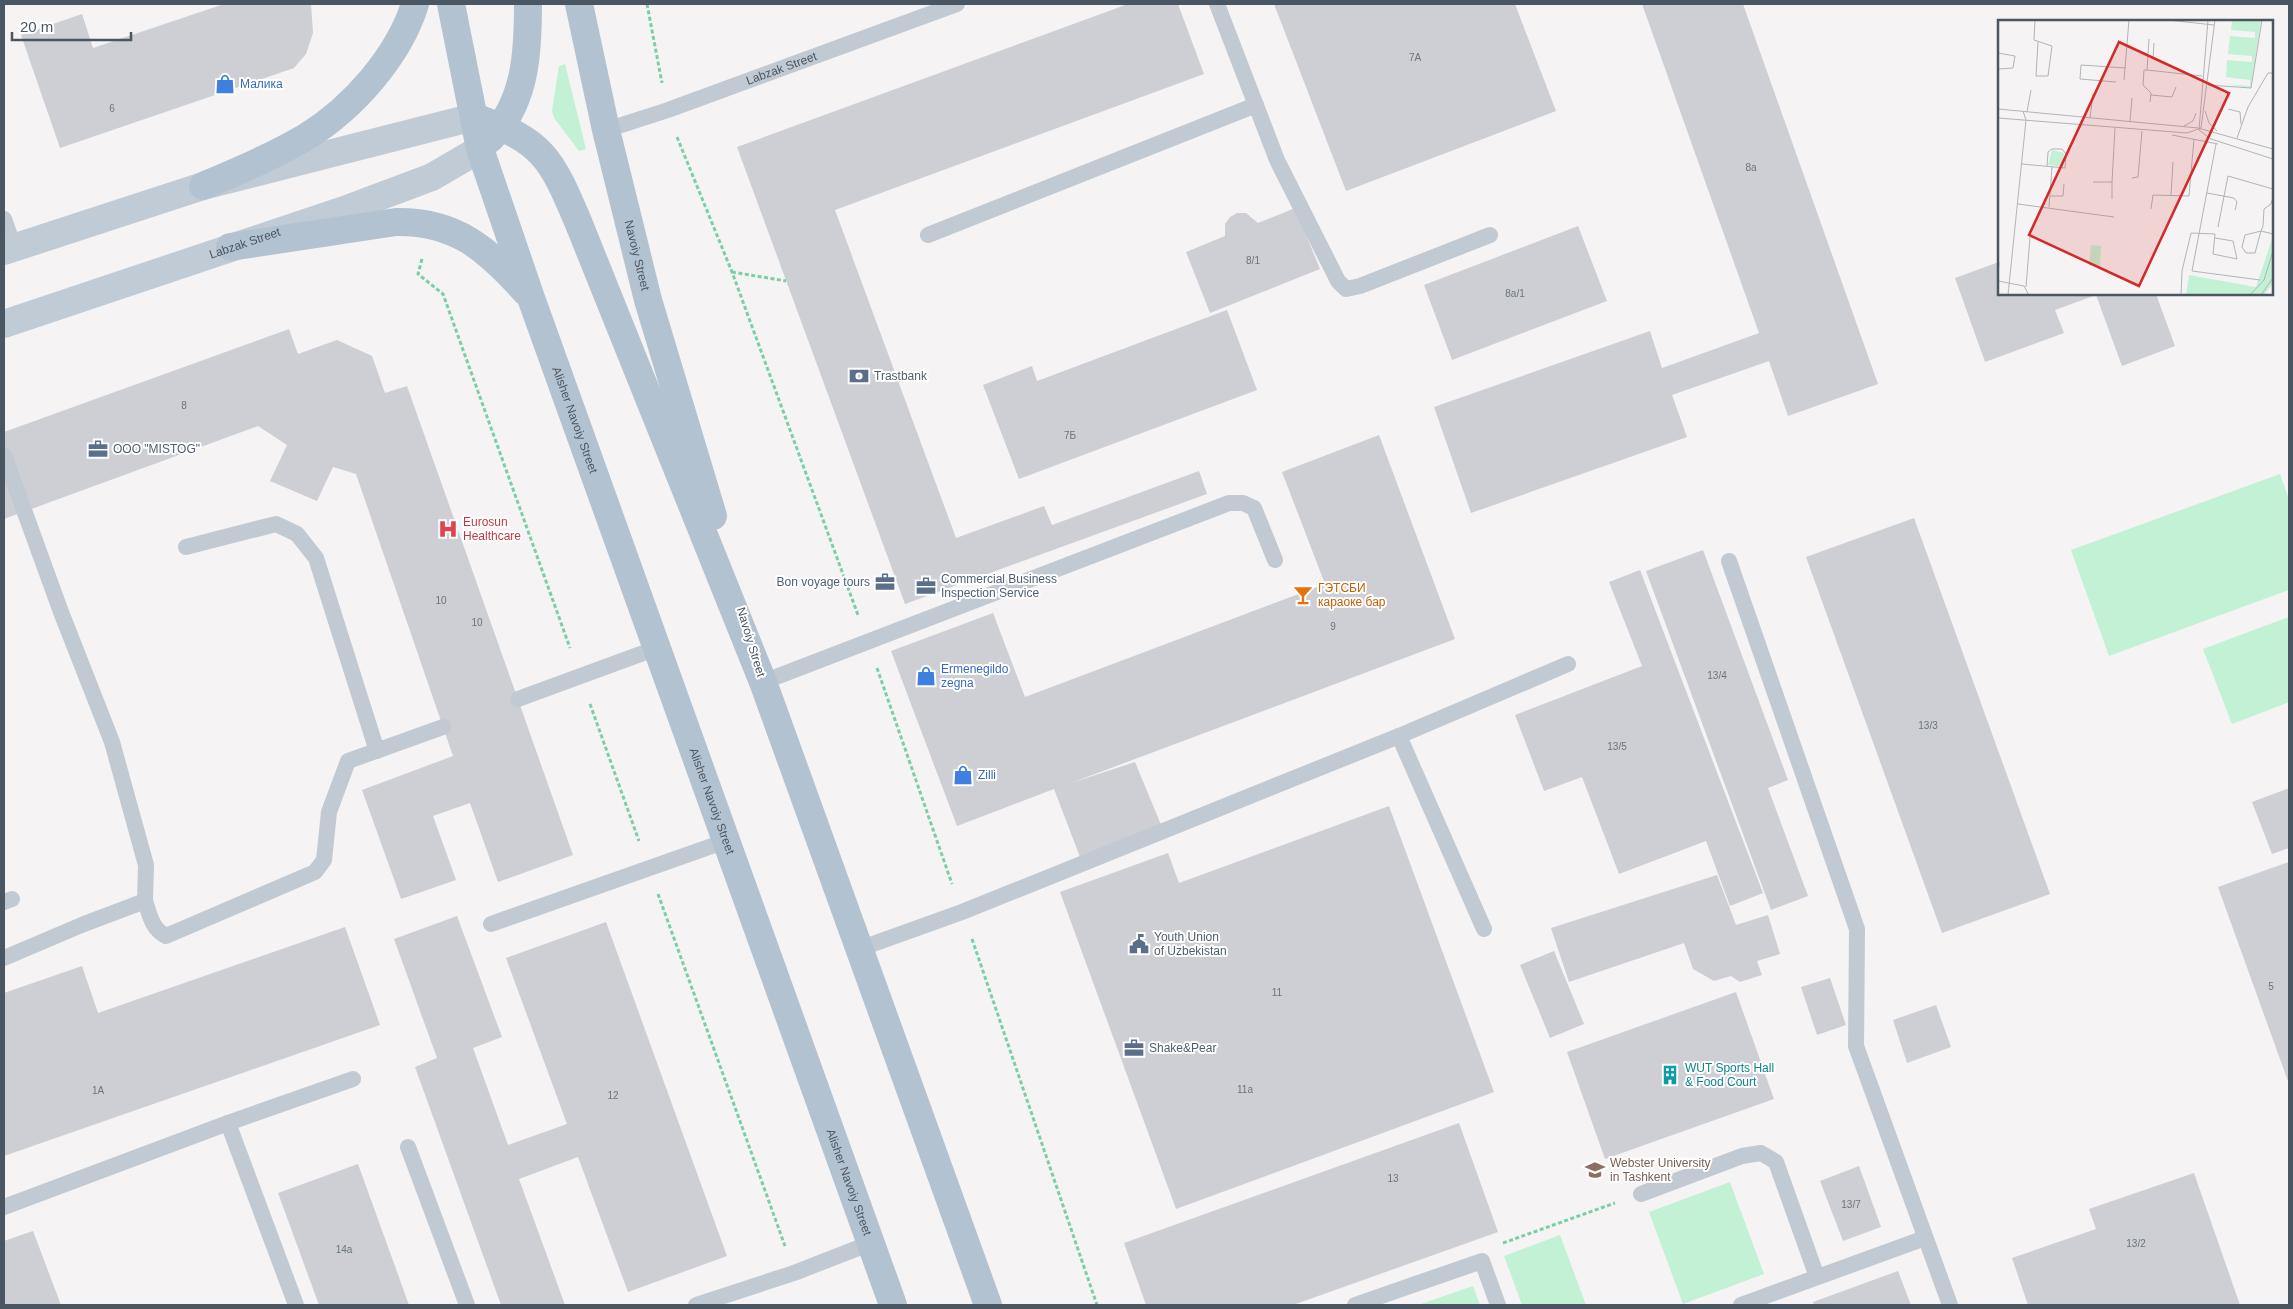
<svg xmlns="http://www.w3.org/2000/svg" width="2293" height="1309" font-family="Helvetica,sans-serif">
<style>
.green{fill:#c3f1d5}
.building{fill:#cdcfd5}
.lines{fill:none;stroke-linecap:round;stroke-linejoin:round}
.path{stroke:#7ad0a6;stroke-width:3;stroke-dasharray:4 2.5;stroke-linecap:butt}
.lane{stroke:#c1cad2;stroke-width:16}
.secondary{stroke:#c1cbd6;stroke-width:28}
.primary{stroke:#b3c2d1;stroke-width:28}
.labels{text-anchor:middle;stroke-width:4;stroke-linejoin:round;paint-order:stroke}
.number-label{font-size:10px;fill:#6b747e}
.street-label{font-size:12px;fill:#4a5661;stroke:#fff}
.shop-label{font-size:12px;fill:#366cbe;stroke:#fff;text-anchor:start}
.service-label{font-size:12px;fill:#4e5e75;stroke:#fff;text-anchor:start}
.health-label{font-size:12px;fill:#be3a42;stroke:#fff;text-anchor:start}
.food-label{font-size:12px;fill:#c56008;stroke:#fff;text-anchor:start}
.culture-label{font-size:12px;fill:#0d838f;stroke:#fff;text-anchor:start}
.education-label{font-size:12px;fill:#785e54;stroke:#fff;text-anchor:start}
.inset-road{fill:none;stroke:#b1b4b9;stroke-width:1}
.view{fill:#d62828;fill-opacity:0.15;stroke:#d62828;stroke-width:2.5}
.inset-edge{fill:none;stroke:#4a5661;stroke-width:2.5}
</style>
<rect width="100%" height="100%" fill="#f5f3f3"/>
<path class="green" d="M565,64L586,149L579,151L554,118L552,111L559,66Z
M2280,474L2289,500V590L2109,656L2071,550Z
M2289,617V702L2232,724L2203,649Z
M1730,1182L1764,1274L1683,1304L1649,1212Z
M1560,1235L1586,1305H1522L1504,1256Z
M1473,1286L1480,1305H1418Z"/>
<path class="building" d="M224,4H311L313,33L306,54L294,68L60,148L21,35L82,14L93,48Z
M1128,4H1178L1204,74L835,210L956,538L1044,506L1052,525L1199,471L1207,494L905,604L737,147Z
M1274,4H1515L1556,111L1346,191Z
M1642,4H1743L1878,384L1788,416L1769,361L1672,395L1687,437L1471,513L1434,407L1650,331L1662,368L1759,333Z
M1295,208L1320,269L1210,313L1186,252L1225,236V224L1230,217L1237,213H1246L1258,223Z
M1578,226L1607,301L1452,360L1424,285Z
M1999,262V294H2156L2175,346L2122,366L2096,295L2055,310L2064,333L1985,362L1955,278Z
M1227,310L1257,390L1019,479L983,385L1032,366L1037,381Z
M289,329L298,354L337,340L372,356L385,393L407,386L573,855L498,882L470,803L433,816L456,880L401,899L362,790L453,756L356,474L333,467L317,501L270,481L287,445L258,426L4,519V432Z
M1379,435L1455,639L1071,783L1135,762L1162,827L1080,857L1054,789L957,826L891,651L993,613L1025,697L1325,584L1282,472Z
M1914,518L2050,894L1942,933L1806,557Z
M1703,550L1788,780L1768,788L1808,896L1771,910L1646,571Z
M1640,570L1763,893L1730,906L1706,841L1619,874L1582,777L1544,791L1515,715L1642,666L1609,582Z
M2289,788V848L2272,854L2252,802Z
M1389,806L1494,1092L1176,1209L1060,892L1168,853L1179,883Z
M2289,862V1084L2218,887Z
M1717,875L1736,925L1768,915L1780,954L1757,961L1762,975L1740,982L1731,976L1714,981L1693,969L1684,943L1569,982L1551,928Z
M457,916L502,1037L473,1048L508,1145L567,1124L506,958L606,922L727,1256L628,1292L578,1157L519,1179L565,1305H501L415,1067L437,1058L394,939Z
M345,927L380,1025L4,1156V993L82,966L98,1013Z
M1554,951L1584,1024L1550,1038L1520,965Z
M1830,978L1846,1025L1817,1035L1801,987Z
M1736,992L1774,1099L1605,1159L1567,1052Z
M1936,1005L1951,1047L1907,1063L1893,1020Z
M1459,1123L1498,1232L1293,1305H1146L1124,1243Z
M358,1164L409,1305H319L278,1193Z
M1859,1166L1881,1227L1843,1241L1820,1181Z
M2194,1173L2240,1305H2028L2012,1258L2096,1229L2089,1209Z
M33,1231L61,1305H4V1241Z
M1898,1271L1911,1305H1814L1813,1302Z"/>
<g class="lines">
<path class="path" d="M647,4L662,83
M677,137L732,272L858,615
M422,259L418,274L443,294L570,648
M732,272L786,281
M877,668L952,884
M590,704L639,841
M658,894L785,1246
M972,939L1097,1305
M1503,1243L1615,1203"/>
<g class="lane">
<path d="M1217,4L1277,160L1338,281L1346,289L1360,286L1490,235"/>
<path id="s1" d="M606,130L668,110L957,4"/>
<path d="M4,219L14,247"/>
<path d="M928,235L1256,105"/>
<path d="M4,455L61,612L112,742L146,865L145,901L84,924L4,958"/>
<path d="M186,547L276,524L297,534L316,558L377,751"/>
<path d="M1729,561L1857,929L1856,1046L1950,1305"/>
<path d="M763,682L1229,503H1243L1254,508L1275,560"/>
<path d="M518,699L657,648"/>
<path d="M1399,736L1568,664"/>
<path d="M145,901C150,916 152,929 166,936L315,872L324,860L329,812L348,761L443,727"/>
<path d="M4,902L12,899"/>
<path d="M491,924L726,841"/>
<path d="M859,949L962,912L1399,736L1484,929"/>
<path d="M228,1123L296,1305"/>
<path d="M408,1147L467,1305"/>
<path d="M1641,1194L1742,1156L1761,1153L1776,1162L1817,1277"/>
<path d="M4,1207L228,1123L353,1079"/>
<path d="M696,1305L794,1273L871,1243"/>
<path d="M1355,1305L1482,1261L1498,1305"/>
<path d="M1741,1305L1925,1238"/>
</g>
<g class="secondary">
<path d="M4,251L203,186L474,117"/>
<path id="s2" d="M4,324L344,210L432,177L480,149"/>
</g>
<g class="primary">
<path id="s3" d="M451,4L480,149L531,298L893,1305"/>
<path id="s4" d="M579,4L606,130L648,300L713,516"/>
<path d="M474,117C544,141 551,158 579,224L763,682L988,1305"/>
<path d="M490,139C526,102 528,53 528,4"/>
<path d="M203,186C238,171 274,156 306,137C353,108 399,56 415,4"/>
<path d="M230,247L396,222C456,221 487,249 525,291"/>
</g>
</g>
<defs>
<symbol id="shop-bare" viewBox="-9 -9 18 18"><path d="M-5-2.5h2.3a2.7 3.5 0 0 1 5.4 0H5L5.5 6h-11ZM-1.5-2.5h3a1.5 2.3 0 0 0-3 0Z" fill="#3f7fe0" stroke="#fff" stroke-width="2.5" paint-order="stroke"/></symbol>
<symbol id="bank-bare" viewBox="-9 -9 18 18"><path d="M-6-4H6V4H-6ZM0-2.3a2.3 2.3 0 1 0 0 4.6a2.3 2.3 0 1 0 0-4.6Z" fill="#5c6f8a" stroke="#fff" stroke-width="2.5" paint-order="stroke"/></symbol>
<symbol id="office-bare" viewBox="-9 -9 18 18"><path d="M-6-3h4V-5.5h4V-3h4V5H-6ZM-1-4.5V-3h2v-1.5ZM-6 0V1H6V0Z" fill="#5c6f8a" stroke="#fff" stroke-width="2.5" paint-order="stroke"/></symbol>
<symbol id="hospital-bare" viewBox="-9 -9 18 18"><path d="M-5-5h3v3.5h4V-5h3V5h-3V1.5h-4V5h-3Z" fill="#e0444e" stroke="#fff" stroke-width="2.5" paint-order="stroke"/></symbol>
<symbol id="bar-bare" viewBox="-9 -9 18 18"><path d="M-6-5H6L.8 .8V4.5H3.5V6h-7V4.5H-.8V.8Z" fill="#e8710a" stroke="#fff" stroke-width="2.5" paint-order="stroke"/></symbol>
<symbol id="civic-bare" viewBox="-9 -9 18 18"><path d="M-.6-6.5H3V-4.5H.6V-3L4-1V1h2V6H-6V1h2V-1L-.6-3ZM-1.2 2.5V6h2.4V2.5Z" fill="#5c6f8a" stroke="#fff" stroke-width="2.5" paint-order="stroke"/></symbol>
<symbol id="building-bare" viewBox="-9 -9 18 18"><path d="M-4-6H4V6H1V3H-1V6H-4ZM-2.5-4.3h1.7v1.8h-1.7ZM.8-4.3h1.7v1.8H.8ZM-2.5-1h1.7V.8h-1.7ZM.8-1h1.7V.8H.8Z" fill="#0f9aa8" stroke="#fff" stroke-width="2.5" paint-order="stroke"/></symbol>
<symbol id="university-bare" viewBox="-9 -9 18 18"><path d="M0-5L7-2L0 1L-7-2ZM-4 1L0 2.5L4 1V4Q0 6-4 4Z" fill="#8d6e63" stroke="#fff" stroke-width="2.5" paint-order="stroke"/></symbol>
</defs>
<g fill-rule="evenodd">
<use href="#shop-bare" x="211" y="70" width="28" height="28"/>
<use href="#bank-bare" x="845" y="362" width="28" height="28"/>
<use href="#office-bare" x="84" y="435" width="28" height="28"/>
<use href="#hospital-bare" x="434" y="515" width="28" height="28"/>
<use href="#office-bare" x="871" y="568" width="28" height="28"/>
<use href="#office-bare" x="912" y="572" width="28" height="28"/>
<use href="#bar-bare" x="1289" y="581" width="28" height="28"/>
<use href="#shop-bare" x="912" y="662" width="28" height="28"/>
<use href="#shop-bare" x="949" y="761" width="28" height="28"/>
<use href="#civic-bare" x="1125" y="930" width="28" height="28"/>
<use href="#office-bare" x="1120" y="1034" width="28" height="28"/>
<use href="#building-bare" x="1656" y="1061" width="28" height="28"/>
<use href="#university-bare" x="1581" y="1156" width="28" height="28"/>
</g>
<g class="labels">
<g class="number-label">
<text x="1415" y="61">7A</text>
<text x="112" y="112">6</text>
<text x="1751" y="171">8a</text>
<text x="1253" y="264">8/1</text>
<text x="1515" y="297">8a/1</text>
<text x="184" y="409">8</text>
<text x="1070" y="439">7Б</text>
<text x="441" y="604">10</text>
<text x="477" y="626">10</text>
<text x="1333" y="630">9</text>
<text x="1717" y="679">13/4</text>
<text x="1928" y="729">13/3</text>
<text x="1617" y="750">13/5</text>
<text x="2271" y="990">5</text>
<text x="1277" y="996">11</text>
<text x="1245" y="1093">11а</text>
<text x="98" y="1094">1А</text>
<text x="613" y="1099">12</text>
<text x="1393" y="1182">13</text>
<text x="1851" y="1208">13/7</text>
<text x="2136" y="1247">13/2</text>
<text x="344" y="1253">14a</text>
</g>
<g class="street-label">
<text dy="4" stroke="none"><textPath href="#s1" startOffset="186">Labzak Street</textPath></text>
<text dy="4" stroke="none"><textPath href="#s2" startOffset="254">Labzak Street</textPath></text>
<text dy="4" stroke="none"><textPath href="#s4" startOffset="258">Navoiy Street</textPath></text>
<text dy="4" stroke="none"><textPath href="#s3" startOffset="435">Alisher Navoiy Street</textPath></text>
<text transform="translate(751 642) rotate(73)" y="4">Navoiy Street</text>
<text dy="4" stroke="none"><textPath href="#s3" startOffset="840">Alisher Navoiy Street</textPath></text>
<text dy="4" stroke="none"><textPath href="#s3" startOffset="1245">Alisher Navoiy Street</textPath></text>
</g>
<g class="shop-label">
<text x="240" y="88">Малика</text>
<text x="941" y="673">Ermenegildo<tspan x="941" dy="14">zegna</tspan></text>
<text x="978" y="779">Zilli</text>
</g>
<g class="service-label">
<text x="874" y="380">Trastbank</text>
<text x="113" y="453">ООО "MISTOG"</text>
<text x="941" y="583">Commercial Business<tspan x="941" dy="14">Inspection Service</tspan></text>
<text x="870" y="586" text-anchor="end">Bon voyage tours</text>
<text x="1154" y="941">Youth Union<tspan x="1154" dy="14">of Uzbekistan</tspan></text>
<text x="1149" y="1052">Shake&amp;Pear</text>
</g>
<g class="health-label">
<text x="463" y="526">Eurosun<tspan x="463" dy="14">Healthcare</tspan></text>
</g>
<g class="food-label">
<text x="1318" y="592">ГЭТСБИ<tspan x="1318" dy="14">караоке бар</tspan></text>
</g>
<g class="culture-label">
<text x="1685" y="1072">WUT Sports Hall<tspan x="1685" dy="14">&amp; Food Court</tspan></text>
</g>
<g class="education-label">
<text x="1610" y="1167">Webster University<tspan x="1610" dy="14">in Tashkent</tspan></text>
</g>
</g>
<g transform="translate(1998 20)">
<rect width="275" height="275" fill="#f5f3f3"/>
<path d="M234,0H263L253,68L227,64L252,66V60L228,57L229,40L254,42V36L230,34L232,16L257,18V12L233,10ZM54,130L66,133L65,147L50,145ZM275,216V263L266,275H188L191,255L258,267ZM93,225L103,226L102,246H91Z" fill="#c3f1d5"/>
<path class="inset-road" d="M37,0L36,20L54,26L50,56H38L40,22M170,0L216,5M210,0L201,110L213,119L275,139M151,19L149,50L204,56M0,33L17,36L15,48L0,49M155,39L156,23M149,50H146L145,65L153,73L152,82M126,60L131,0M118,62L82,59L83,45L128,48M210,65L253,68L264,0M153,75L174,77L178,67M0,89L200,108L275,129M230,89L242,92L243,104M207,91L211,103L219,111M29,92L33,70M0,98L189,113L203,108M92,98L95,74M132,101L134,78M186,106L195,101L198,93M203,108L217,0M174,115L220,124M239,118L250,87L270,53H275M218,124L194,251L262,260M24,144L67,148L68,134L64,129H54L50,132L49,147M134,158L140,157L144,111M95,162H114L117,108M209,173L236,178L239,182L237,190M173,175L175,142M52,176H65L66,164M275,177L273,184L266,189L265,206L263,211L257,233H248L244,227L247,215L263,211L275,214M114,179V162M20,184L116,197M51,187L54,147M153,189L155,175L191,176L196,119M220,207L230,156L275,169M0,259L1,242M0,261L26,266L31,275M28,267L32,217M10,275L28,100L25,91M183,275L184,251L193,213L217,214L215,234L239,239L235,221L217,218M252,275L266,260L275,231M263,275L275,258"/>
<path class="view" d="M121,22L231,73L141,266L31,215Z"/>
<rect width="275" height="275" class="inset-edge"/>
</g>
<rect width="2293" height="1309" fill="none" stroke="#4a5661" stroke-width="10"/>
<path d="M12 32v8h119v-8" fill="none" stroke="#4a5661" stroke-width="2.5"/>
<text x="20" y="32" font-size="15" fill="#4a5661" stroke="#ffffff" stroke-width="4" paint-order="stroke">20 m</text>
</svg>
